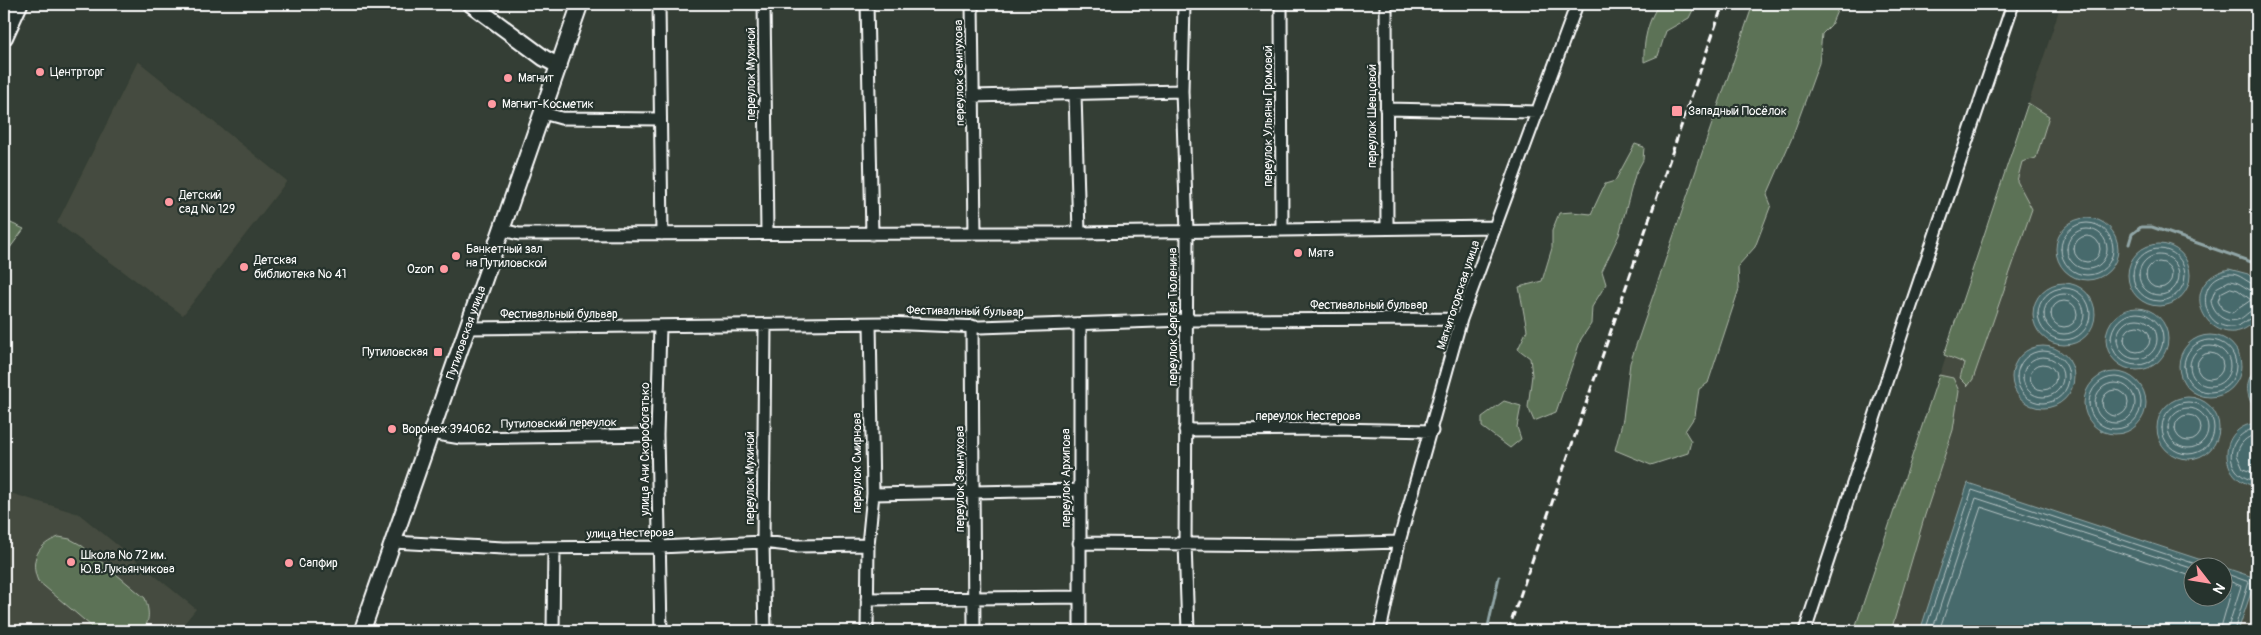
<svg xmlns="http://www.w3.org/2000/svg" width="2261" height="635" font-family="Pangolin,sans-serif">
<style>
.built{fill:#454b3f;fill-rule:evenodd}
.green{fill:#5c7256;stroke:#aeb8aa}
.water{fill:#476a6c;stroke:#91a6a7;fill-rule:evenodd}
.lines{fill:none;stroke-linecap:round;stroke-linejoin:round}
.shore{stroke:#b5c3c4;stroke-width:1}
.stream{stroke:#91a6a7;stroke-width:3}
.minor-casing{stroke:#fff;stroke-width:15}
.tertiary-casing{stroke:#fff;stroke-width:19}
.secondary-casing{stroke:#fff;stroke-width:20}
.minor{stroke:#26332d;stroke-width:11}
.tertiary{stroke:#26332d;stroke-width:15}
.secondary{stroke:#26332d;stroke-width:16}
.rail{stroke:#fff;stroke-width:3;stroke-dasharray:8 4;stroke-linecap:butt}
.poi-dot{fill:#ff9aa2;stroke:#26332d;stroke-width:2}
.labels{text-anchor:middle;stroke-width:4.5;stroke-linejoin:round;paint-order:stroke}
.poi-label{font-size:12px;fill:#fff;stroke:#26332d;text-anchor:start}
.street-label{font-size:12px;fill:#fff;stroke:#26332d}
</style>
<rect width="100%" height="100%" fill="#343e35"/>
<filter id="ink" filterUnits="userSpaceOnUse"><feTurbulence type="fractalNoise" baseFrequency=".02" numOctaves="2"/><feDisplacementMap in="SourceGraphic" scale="10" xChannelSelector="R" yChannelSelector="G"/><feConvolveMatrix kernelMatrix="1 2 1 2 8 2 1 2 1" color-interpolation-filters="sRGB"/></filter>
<g filter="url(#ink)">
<path class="built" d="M2061,4H2257V631H1856ZM2194,568H2224V598H2194Z
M138,61L287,181L183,315L57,223Z
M7,492L79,514L196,609L178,631H4V497Z"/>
<path class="green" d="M1659,4H1696L1689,18L1666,31L1658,56L1644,62C1643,42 1648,20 1659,4Z
M1753,4H1840L1831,25L1822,34L1819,63L1791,140L1767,195L1771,205L1755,247L1738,266L1739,289L1708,383L1699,389L1695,416L1685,431L1691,441L1688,453L1651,465L1615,450L1623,419L1630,363Z
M2028,103L2049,116L2036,158L2022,162L2017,181L2032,209L1973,379L1968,386L1960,378L1964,363L1944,355Z
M1635,144L1644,147L1643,160L1635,175L1619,235L1602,271L1606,284L1592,307L1591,324L1581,339L1556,412L1534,421L1528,407L1532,375L1530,358L1518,349L1527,330L1519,287L1542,281L1552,248V231L1559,213L1572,212L1591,214L1605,184L1615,181Z
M4,220L24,229L4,256Z
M1939,375L1953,378L1959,391L1953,430L1925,515L1891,631H1854Z
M1504,401L1521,406L1517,427L1521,439L1510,448L1482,427V417Z
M59,537L70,539L81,545L145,598C149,610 151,621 142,631H97L38,581C29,560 38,544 59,537Z"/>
<path class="water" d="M2056 249a31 31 0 1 1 62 0a31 31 0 1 1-62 0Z
M2128 275a31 31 0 1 1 62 0a31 31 0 1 1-62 0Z
M2229,269L2248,274L2257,283V319C2217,363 2167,284 2229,269Z
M2033 314a31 31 0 1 1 62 0a31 31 0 1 1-62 0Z
M2106 339a31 31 0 1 1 62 0a31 31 0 1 1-62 0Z
M2179 366a31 31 0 1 1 62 0a31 31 0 1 1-62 0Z
M2012 377a31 31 0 1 1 62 0a31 31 0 1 1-62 0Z
M2257,367V412C2246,398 2243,381 2257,367Z
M2084 403a31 31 0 1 1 62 0a31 31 0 1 1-62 0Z
M2157 428a31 31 0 1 1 62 0a31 31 0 1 1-62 0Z
M2257,423V486C2217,482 2217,426 2257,423Z
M1968,483L2256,578L2238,631H1920ZM2194,568H2224V598H2194Z"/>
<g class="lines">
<path class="shore" d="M2061 249a26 26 0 1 1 52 0a26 26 0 1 1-52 0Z
M2067 249a20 20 0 1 1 40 0a20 20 0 1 1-40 0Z
M2074 249a13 13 0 1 1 26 0a13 13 0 1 1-26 0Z
M2133 275a26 26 0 1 1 52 0a26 26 0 1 1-52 0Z
M2139 275a20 20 0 1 1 40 0a20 20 0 1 1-40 0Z
M2146 275a13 13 0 1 1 26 0a13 13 0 1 1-26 0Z
M2257,285C2247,284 2241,273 2229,274C2195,277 2199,329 2233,327C2243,326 2248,317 2257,316
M2038 314a26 26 0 1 1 52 0a26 26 0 1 1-52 0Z
M2231,288L2238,290L2251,300L2232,313L2222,309L2218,301L2221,293Z
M2257,292C2246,291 2241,281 2229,281L2216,288L2211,301C2213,314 2226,325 2240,319C2247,315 2249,310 2257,309
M2044 314a20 20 0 1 1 40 0a20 20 0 1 1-40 0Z
M2051 314a13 13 0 1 1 26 0a13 13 0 1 1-26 0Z
M2111 339a26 26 0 1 1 52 0a26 26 0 1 1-52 0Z
M2117 339a20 20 0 1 1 40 0a20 20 0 1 1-40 0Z
M2124 339a13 13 0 1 1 26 0a13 13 0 1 1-26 0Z
M2184 366a26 26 0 1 1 52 0a26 26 0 1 1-52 0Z
M2190 366a20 20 0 1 1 40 0a20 20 0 1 1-40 0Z
M2017 377a26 26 0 1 1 52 0a26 26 0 1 1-52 0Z
M2197 366a13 13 0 1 1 26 0a13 13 0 1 1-26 0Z
M2023 377a20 20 0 1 1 40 0a20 20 0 1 1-40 0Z
M2030 377a13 13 0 1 1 26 0a13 13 0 1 1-26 0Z
M2089 403a26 26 0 1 1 52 0a26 26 0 1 1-52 0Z
M2095 403a20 20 0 1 1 40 0a20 20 0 1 1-40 0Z
M2102 403a13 13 0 1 1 26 0a13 13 0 1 1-26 0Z
M2162 428a26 26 0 1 1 52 0a26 26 0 1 1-52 0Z
M2168 428a20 20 0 1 1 40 0a20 20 0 1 1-40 0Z
M2175 428a13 13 0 1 1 26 0a13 13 0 1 1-26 0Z
M2257,428C2223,434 2222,477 2257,481
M2257,434C2246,437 2239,443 2237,455L2243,469L2257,474
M2224,573L2249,582L2234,631
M2224,579L2241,586L2227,631
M1925,631L1972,490L2208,568
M1932,631L1976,498L2194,569
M1939,631L1981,507L2194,577
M2220,631L2231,592L2224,587"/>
<path class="stream" d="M2129,244L2132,234L2141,227H2152L2257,264
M1487,631L1499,577"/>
<defs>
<path id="minor" d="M659,4L662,234
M764,4L767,233
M867,4L872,234
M972,4L975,233
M1184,4L1182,91L1187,232L1185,543L1188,631
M1281,4L1282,229
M1386,4L1387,227
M1075,94L1079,233
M973,96L1182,91
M1386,109L1538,112
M543,113L561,118L659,119
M503,230L519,234L1079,233L1495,227
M1080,324V631
M972,326L974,631
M660,327L657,435L661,631
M467,328L885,323L980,327L1187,320L1461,319
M1185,430L1334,429L1432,431
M431,433L461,438L657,435
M873,494L1080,490
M393,542L503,548L660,547L763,542L797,546L868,545
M1079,543L1297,545L1399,542
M867,599L1079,597
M553,631L554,548
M765,631L763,542L765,326
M867,631L868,545L873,494L870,324
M1380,631L1399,542L1461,319L1577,4
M1805,631L1904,327L2013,4"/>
<g id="tertiary">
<path d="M471,4L544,58L559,66"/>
<path id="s1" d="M362,631L580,4"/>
</g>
<path id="secondary" d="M4,37L19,4"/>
</defs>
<use href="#minor" class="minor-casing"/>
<use href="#tertiary" class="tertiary-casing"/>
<use href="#secondary" class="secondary-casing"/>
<use href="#minor" class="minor"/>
<use href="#tertiary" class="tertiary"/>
<use href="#secondary" class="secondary"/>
<path class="rail" d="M1508,631L1723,4"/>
</g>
</g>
<g class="poi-dot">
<circle cx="40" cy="72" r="5"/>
<circle cx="508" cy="78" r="5"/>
<circle cx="492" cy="104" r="5"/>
<rect x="1671" y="105" width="12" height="12" rx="2.5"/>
<circle cx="169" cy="202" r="5"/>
<circle cx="1298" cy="253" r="5"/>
<circle cx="456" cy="256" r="5"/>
<circle cx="244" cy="267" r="5"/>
<circle cx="444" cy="269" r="5"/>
<rect x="433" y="347" width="10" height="10" rx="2.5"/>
<circle cx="392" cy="429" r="5"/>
<circle cx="71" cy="562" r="5"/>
<circle cx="289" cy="563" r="5"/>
</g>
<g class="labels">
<g class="poi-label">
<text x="50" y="76">Центрторг</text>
<text x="518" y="82">Магнит</text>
<text x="502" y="108">Магнит-Косметик</text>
<text x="1688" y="115">Западный Посёлок</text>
<text x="179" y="199">Детский<tspan x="179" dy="14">сад № 129</tspan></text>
<text x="466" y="253">Банкетный зал<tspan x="466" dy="14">на Путиловской</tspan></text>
<text x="1308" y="257">Мята</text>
<text x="254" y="264">Детская<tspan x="254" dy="14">библиотека № 41</tspan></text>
<text x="434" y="273" text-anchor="end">Ozon</text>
<text x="428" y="356" text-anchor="end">Путиловская</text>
<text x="402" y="433">Воронеж 394062</text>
<text x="81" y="559">Школа № 72 им.<tspan x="81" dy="14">Ю.В.Лукьянчикова</tspan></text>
<text x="299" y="567">Сапфир</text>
</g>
<g class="street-label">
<text transform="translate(959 73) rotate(-91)" y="4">переулок Земнухова</text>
<text transform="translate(751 74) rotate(-90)" y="4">переулок Мухиной</text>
<text transform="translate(1268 116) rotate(-90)" y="4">переулок Ульяны Громовой</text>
<text transform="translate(1372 116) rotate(-90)" y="4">переулок Шевцовой</text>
<text transform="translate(1458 295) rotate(-72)" y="4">Магнитогорская улица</text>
<text x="1369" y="309">Фестивальный бульвар</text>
<text transform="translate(965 311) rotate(1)" y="4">Фестивальный бульвар</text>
<text x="559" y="318">Фестивальный бульвар</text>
<text transform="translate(1173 317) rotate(-90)" y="4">переулок Сергея Тюленина</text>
<text dy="4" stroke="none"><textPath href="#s1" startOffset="316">Путиловская улица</textPath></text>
<text x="1308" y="420">переулок Нестерова</text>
<text transform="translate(559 423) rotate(-1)" y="4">Путиловский переулок</text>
<text transform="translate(645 449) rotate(-90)" y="4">улица Ани Скоробогатько</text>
<text transform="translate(857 463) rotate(-90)" y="4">переулок Смирнова</text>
<text transform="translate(750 478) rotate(-90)" y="4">переулок Мухиной</text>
<text transform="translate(1066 478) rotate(-90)" y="4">переулок Архипова</text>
<text transform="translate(960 479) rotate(-90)" y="4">переулок Земнухова</text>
<text transform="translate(630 533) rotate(-1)" y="4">улица Нестерова</text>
</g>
</g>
<rect width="2261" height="635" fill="none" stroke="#26332d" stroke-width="20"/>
<rect x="10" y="10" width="2241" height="615" fill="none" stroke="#fff" stroke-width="2" filter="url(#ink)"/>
<g transform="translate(2208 582) rotate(121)"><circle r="24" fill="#26332d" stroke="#7d8581"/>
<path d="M0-4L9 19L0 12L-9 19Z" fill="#ff9aa2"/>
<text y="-8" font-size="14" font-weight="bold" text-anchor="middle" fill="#ffffff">N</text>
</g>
</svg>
